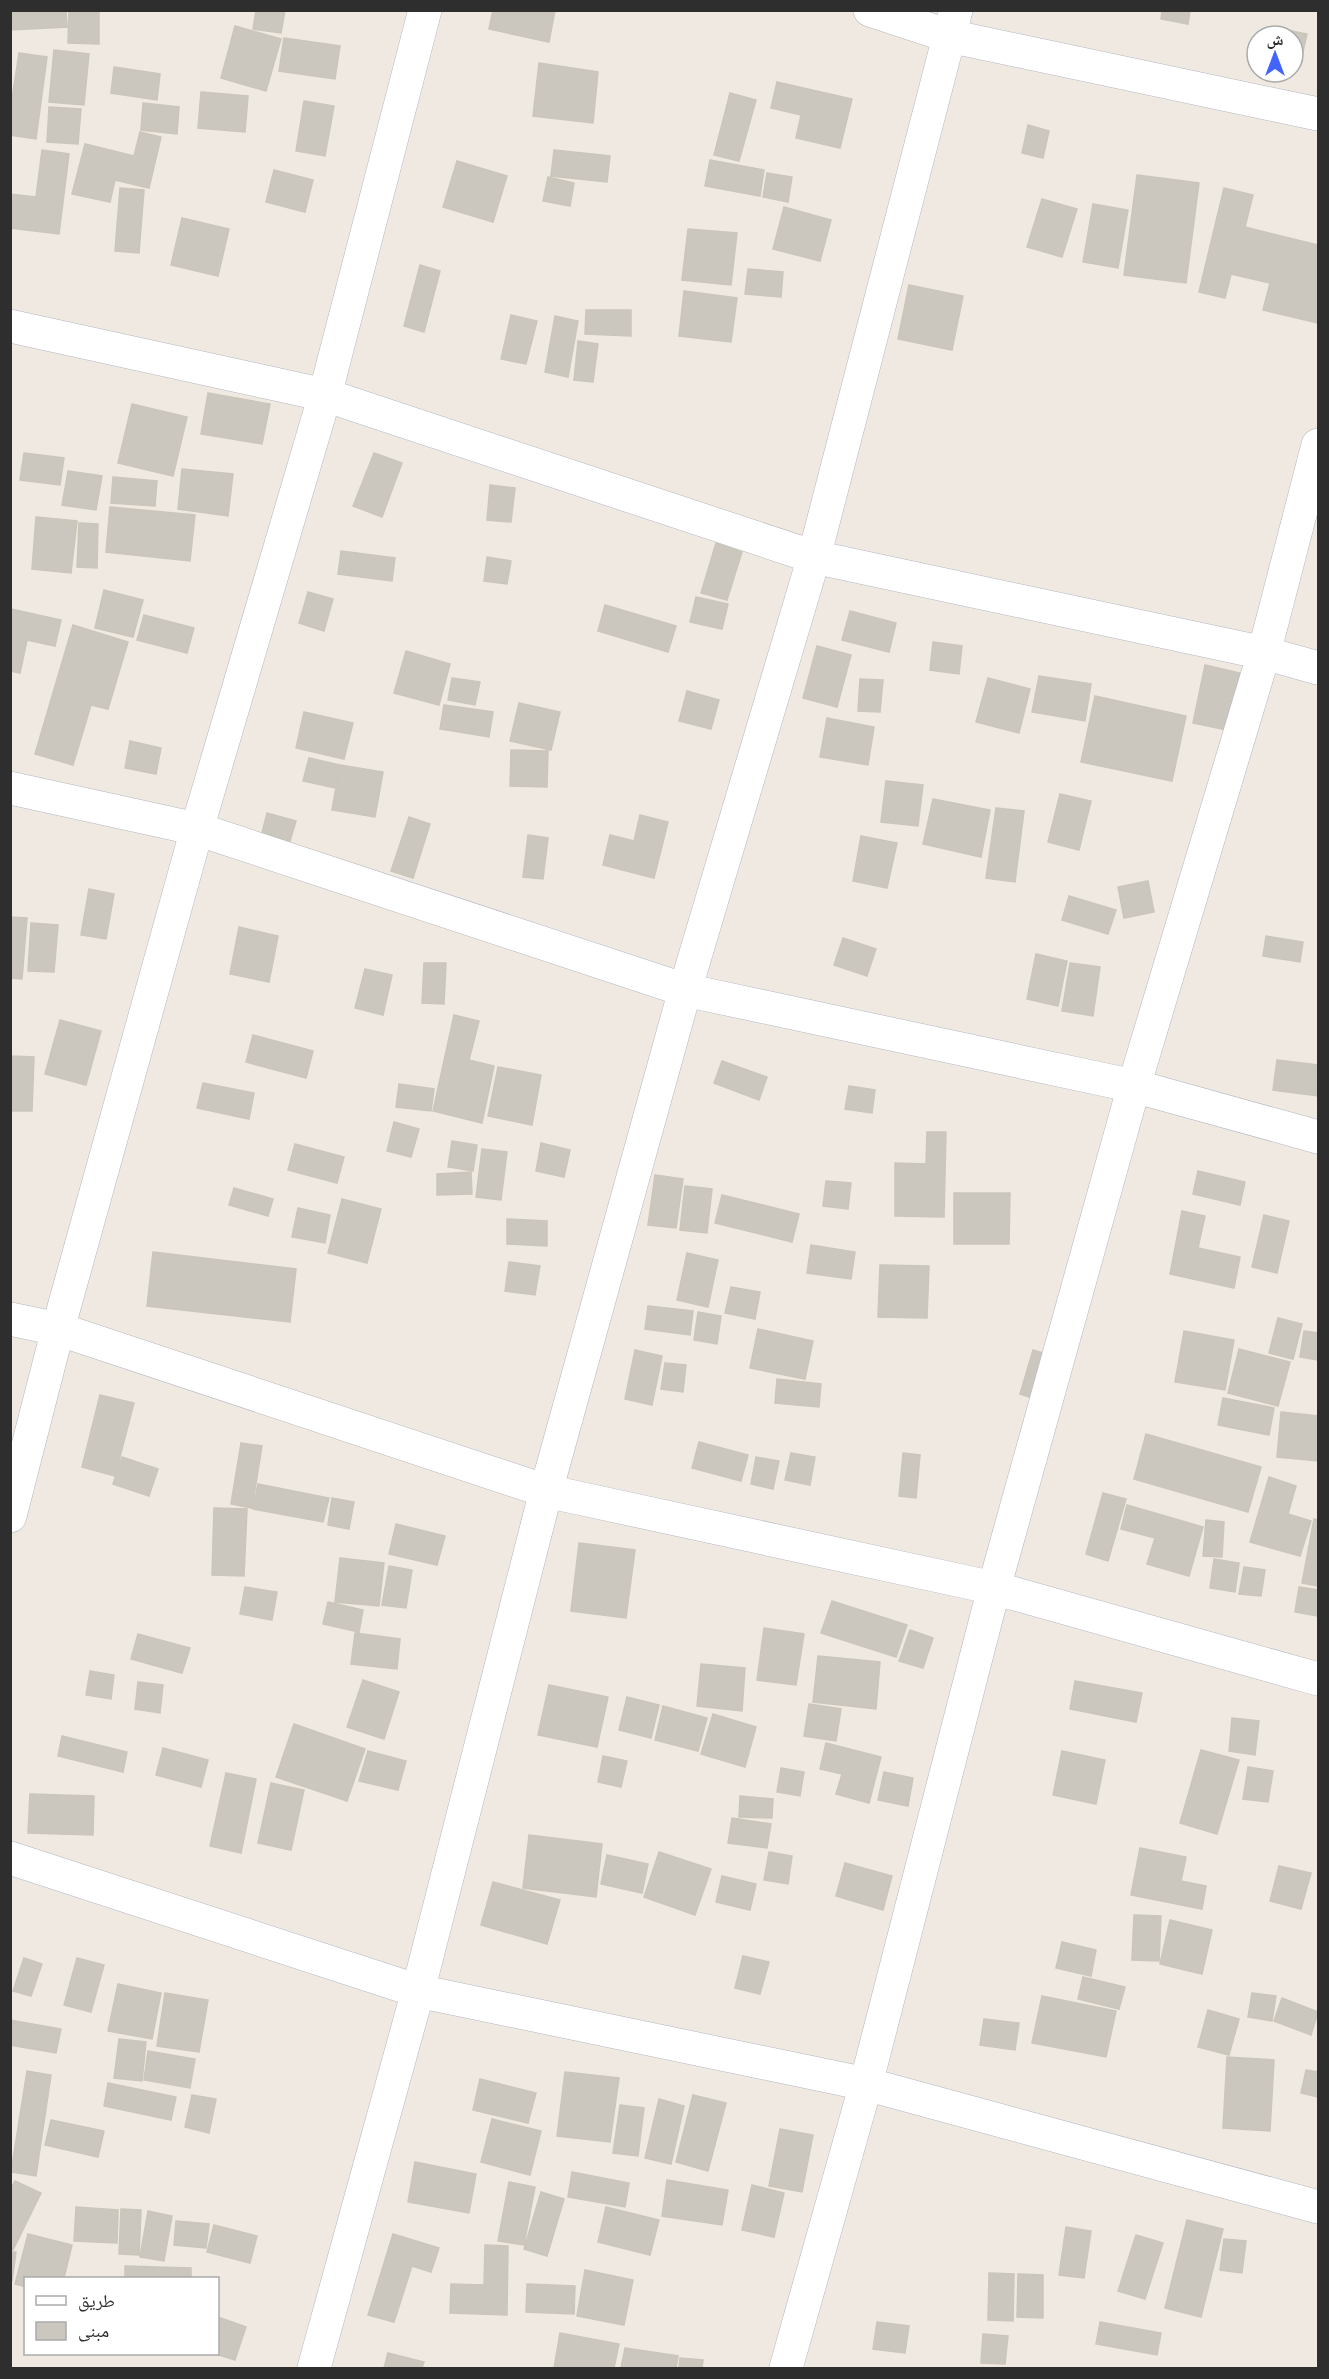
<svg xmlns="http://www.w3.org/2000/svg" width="1329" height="2379" font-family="'Titillium Web','Noto Naskh Arabic',sans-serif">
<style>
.building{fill:#cbc7bf;stroke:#cbc5ba;stroke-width:1.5}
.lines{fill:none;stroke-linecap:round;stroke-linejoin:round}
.minor-casing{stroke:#b4b7c1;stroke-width:34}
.minor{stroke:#fff;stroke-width:33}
</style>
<rect width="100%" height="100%" fill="#efe9e1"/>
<path class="building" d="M10,10H66L67,27L10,30Z
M69,10H99V44L68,43Z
M256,10H285L281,33L253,29Z
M493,10H555L549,42L489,29Z
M1162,10H1190L1188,24L1161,19Z
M235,26L281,39L266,91L221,78Z
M1282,29L1307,34L1301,60L1293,58V36H1281Z
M284,38L340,46L335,79L279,71Z
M54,50L89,54L84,105L49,102Z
M19,53L47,57L36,139L10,135V112Z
M539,63L598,72L593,123L533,116Z
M114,67L160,74L157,100L111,93Z
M777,82L852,99L840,148L796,138L801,115L771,108Z
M201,92L248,96L245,132L198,128Z
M730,93L756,100L739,161L714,155Z
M304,101L334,106L325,156L296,151Z
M143,103L179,107L177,134L141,130Z
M49,107L81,109L78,144L47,142Z
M1028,125L1049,131L1043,158L1022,153Z
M140,132L161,137L149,188L115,180L110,202L72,194L85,144L134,156Z
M42,150L69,154L59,234L10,228V194L36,197Z
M554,150L610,156L607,182L551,176Z
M710,160L764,170L760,196L705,186Z
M457,161L507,176L493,222L443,207Z
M274,170L313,180L305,212L266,202Z
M767,173L792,177L788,202L763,197Z
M1137,175L1199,183L1186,283L1124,275Z
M548,177L574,183L570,206L543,201Z
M120,188L144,190L139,253L115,251Z
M1224,188L1253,195L1245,227L1318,245V323L1263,310L1270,283L1231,274L1225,298L1199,292Z
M1042,199L1077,209L1062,257L1027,247Z
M1093,204L1128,210L1118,268L1083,262Z
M784,207L831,220L820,261L773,249Z
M182,218L229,229L218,276L171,265Z
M688,229L737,233L731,285L682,280Z
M420,265L440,271L424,332L404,326Z
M748,269L783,272L781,297L745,294Z
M909,285L963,296L952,350L898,339Z
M684,291L737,298L731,342L679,336Z
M586,310H631V336L585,334Z
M511,315L537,321L526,364L501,359Z
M555,316L578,321L568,377L545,372Z
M578,341L598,344L593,382L574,380Z
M208,393L270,404L262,444L201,434Z
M132,404L187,417L173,476L118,463Z
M24,453L64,458L60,485L20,480Z
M374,453L402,463L382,517L353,506Z
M182,469L233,474L228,516L178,509Z
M68,471L102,476L96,510L62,505Z
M113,477L157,481L155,506L111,503Z
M490,485L515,488L511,522L487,520Z
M110,507L195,515L190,561L106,552Z
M36,517L77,521L71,573L32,569Z
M79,523L98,524L97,568L77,567Z
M716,543L742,552L727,600L701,593Z
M341,551L395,558L392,581L338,574Z
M487,557L511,561L507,584L484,581Z
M104,590L143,600L133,637L95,628Z
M308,592L333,599L324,631L299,623Z
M696,597L728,604L722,629L690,622Z
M605,605L676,626L668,652L598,631Z
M11,609L61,620L55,646L27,640L20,673L10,671Z
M850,611L896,623L889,652L842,640Z
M144,615L194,628L187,653L137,640Z
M73,625L128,642L108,709L91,705L73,765L35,754Z
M933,642L962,646L959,674L930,670Z
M817,646L851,655L837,707L803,698Z
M406,651L450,664L439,705L394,693Z
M1205,665L1240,673L1227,730L1193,723Z
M1039,676L1091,684L1085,721L1032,712Z
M452,678L480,682L475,705L448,700Z
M988,678L1030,689L1019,733L976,722Z
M860,679L883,680L880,712L858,711Z
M687,691L719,700L711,729L679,721Z
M1095,696L1186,716L1172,781L1081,762Z
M519,703L560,712L551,750L510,741Z
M444,705L493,712L489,737L440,729Z
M304,712L353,723L344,759L296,748Z
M827,718L874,727L868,765L820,757Z
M130,741L161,748L156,774L125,768Z
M511,750L548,751L547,787L510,786Z
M309,758L340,765L336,788L303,781Z
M340,765L383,772L375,817L332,810Z
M886,781L923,785L918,826L881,822Z
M1060,794L1091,801L1079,850L1048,842Z
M933,799L990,810L981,857L923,844Z
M996,808L1024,811L1015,882L986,878Z
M267,813L296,821L290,841L262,833Z
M640,815L668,822L654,878L603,865L610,835L634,841Z
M409,817L430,824L413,878L391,871Z
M528,835L548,838L543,879L523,877Z
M861,836L897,843L887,888L853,881Z
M1148,881L1154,912L1124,918L1118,887Z
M89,889L114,894L106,939L81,935Z
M1069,896L1116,910L1108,934L1062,920Z
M10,917L27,918L22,979L10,978Z
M31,923L58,925L54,972L28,971Z
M239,927L278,936L269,982L230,974Z
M1266,936L1303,942L1300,962L1263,956Z
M843,938L876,949L867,976L834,965Z
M1036,954L1067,961L1058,1006L1027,999Z
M424,963H446L444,1004L422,1003Z
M1070,963L1100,967L1093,1016L1062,1011Z
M365,969L392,975L383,1015L355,1008Z
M454,1015L479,1021L469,1060L494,1066L482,1123L433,1111Z
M60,1020L101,1031L86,1085L45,1074Z
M253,1035L313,1051L306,1078L246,1062Z
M10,1056L34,1057L32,1111H10Z
M1277,1060L1318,1065V1096L1273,1090Z
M722,1061L767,1077L759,1100L714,1083Z
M498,1067L541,1075L532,1125L488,1116Z
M203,1083L254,1093L249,1119L197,1108Z
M399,1084L434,1089L431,1111L396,1107Z
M849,1086L875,1090L872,1113L845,1109Z
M394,1122L419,1129L411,1157L387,1151Z
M927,1132H946L944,1217L895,1216V1163L926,1164Z
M452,1141L477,1145L473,1171L448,1167Z
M541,1143L570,1150L564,1177L536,1171Z
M295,1144L344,1157L337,1183L288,1170Z
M482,1149L507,1152L501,1200L476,1197Z
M1198,1171L1245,1182L1240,1205L1193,1194Z
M471,1172L472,1194L437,1195V1174Z
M655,1175L683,1179L676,1228L648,1225Z
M826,1181L851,1183L848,1209L823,1206Z
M685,1186L712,1189L707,1233L680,1230Z
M234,1188L273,1199L268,1216L229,1205Z
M954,1193H1010L1009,1244H954Z
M722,1195L799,1214L792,1242L715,1223Z
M342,1199L381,1209L367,1263L328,1253Z
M298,1208L330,1215L325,1243L292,1237Z
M1182,1211L1205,1216L1198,1248L1240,1257L1234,1288L1170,1274Z
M1264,1215L1289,1221L1277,1273L1252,1267Z
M507,1219L547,1221V1246L507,1244Z
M811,1245L855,1252L851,1279L807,1273Z
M153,1252L296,1269L290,1322L147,1306Z
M687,1253L718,1260L708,1307L677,1300Z
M509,1262L540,1266L535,1295L505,1291Z
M880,1265L929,1266L927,1318L878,1317Z
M731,1287L760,1292L755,1319L725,1313Z
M648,1306L693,1311L690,1335L645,1329Z
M698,1312L721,1316L717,1344L694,1340Z
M1278,1318L1302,1324L1293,1359L1269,1353Z
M758,1329L813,1341L805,1379L750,1368Z
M1184,1331L1234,1340L1225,1390L1175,1382Z
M1304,1331L1318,1333V1360L1300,1357Z
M1239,1349L1290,1362L1278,1406L1228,1393Z
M635,1350L662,1356L652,1405L625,1399Z
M1033,1350L1053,1356L1039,1400L1020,1394Z
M665,1363L686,1365L683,1392L661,1389Z
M777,1379L821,1384L819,1407L775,1403Z
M100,1395L134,1403L115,1476L82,1467Z
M1223,1398L1274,1408L1269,1435L1218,1425Z
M1281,1412L1318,1416V1461L1277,1457Z
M1146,1434L1261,1467L1248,1512L1134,1479Z
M699,1442L748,1455L741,1481L692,1468Z
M241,1443L262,1446L252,1508L231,1504Z
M791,1453L815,1457L810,1485L785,1480Z
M903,1453L920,1455L916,1498L899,1496Z
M122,1457L158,1469L149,1496L113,1484Z
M756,1457L779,1461L773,1489L751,1484Z
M1269,1477L1296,1486L1288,1514L1311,1521L1300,1556L1250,1542Z
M258,1484L329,1498L323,1522L253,1509Z
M1103,1493L1126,1499L1108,1561L1086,1554Z
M332,1498L354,1502L349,1529L328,1525Z
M1127,1505L1203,1527L1189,1576L1147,1564L1155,1538L1121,1529Z
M214,1508L247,1509L244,1576L212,1575Z
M1314,1519L1318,1520V1586L1302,1583Z
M1206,1520L1224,1522L1222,1557L1203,1556Z
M396,1524L445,1536L437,1565L389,1554Z
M579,1543L635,1550L626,1618L571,1611Z
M340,1558L384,1563L379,1606L335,1602Z
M1214,1559L1239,1563L1235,1592L1210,1588Z
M389,1566L412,1570L406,1608L382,1605Z
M1244,1567L1265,1570L1261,1596L1239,1594Z
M245,1587L277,1592L272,1620L240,1614Z
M1299,1587L1318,1590V1616L1295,1612Z
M832,1601L907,1625L896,1657L821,1633Z
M328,1602L363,1610L359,1632L323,1624Z
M764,1628L804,1634L796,1685L757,1680Z
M910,1630L933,1638L923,1668L899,1661Z
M355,1633L400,1639L397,1669L351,1664Z
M138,1634L190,1648L182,1673L131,1659Z
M818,1656L880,1662L876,1709L813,1702Z
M701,1664L745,1668L742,1711L697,1706Z
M90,1671L114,1675L111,1699L86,1695Z
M363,1680L399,1692L384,1739L347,1727Z
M1075,1681L1142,1693L1136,1722L1070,1709Z
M138,1682L163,1685L160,1713L135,1709Z
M549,1685L608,1697L597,1747L538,1735Z
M627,1697L659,1705L651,1738L619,1730Z
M809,1704L841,1709L836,1741L804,1736Z
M663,1706L707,1718L698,1751L655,1740Z
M713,1714L756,1727L745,1767L701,1754Z
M1232,1718L1259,1721L1255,1755L1229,1751Z
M294,1724L365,1749L347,1801L276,1777Z
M62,1736L127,1752L123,1772L58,1756Z
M826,1743L881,1757L869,1803L836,1794L842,1774L820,1769Z
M163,1748L208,1760L201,1787L156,1775Z
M1201,1750L1239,1760L1217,1834L1180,1823Z
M368,1751L406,1761L398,1790L359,1781Z
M1062,1751L1105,1760L1096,1804L1053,1795Z
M603,1756L627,1761L621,1787L598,1782Z
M1248,1767L1273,1771L1268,1802L1243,1799Z
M781,1768L804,1772L800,1796L777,1792Z
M884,1772L913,1778L908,1806L878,1800Z
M226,1773L256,1779L241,1853L210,1846Z
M271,1783L304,1790L291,1850L258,1843Z
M30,1794L94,1796L93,1835L28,1833Z
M740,1796L773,1799L772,1818L739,1817Z
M732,1818L771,1824L767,1848L728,1843Z
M529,1835L602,1844L596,1897L523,1888Z
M1140,1848L1186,1857L1181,1881L1206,1886L1202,1909L1131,1895Z
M659,1852L711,1869L695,1915L644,1897Z
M769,1852L792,1856L788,1884L764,1880Z
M607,1855L648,1864L642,1893L601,1884Z
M845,1863L892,1876L883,1910L836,1896Z
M1279,1866L1311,1873L1301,1909L1270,1901Z
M722,1876L756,1884L750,1910L716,1902Z
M493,1882L560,1900L547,1944L481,1925Z
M1134,1915L1161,1916L1159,1961L1132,1960Z
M1170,1920L1212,1930L1202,1974L1160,1964Z
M1062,1942L1096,1950L1091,1976L1056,1968Z
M743,1956L769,1962L760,1994L735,1988Z
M24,1958L42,1964L31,1996L13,1991Z
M77,1958L104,1965L91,2012L64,2005Z
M1083,1977L1125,1987L1119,2009L1078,1999Z
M118,1984L161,1993L152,2039L108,2031Z
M165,1993L208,2000L199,2052L157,2046Z
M1252,1993L1276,1996L1272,2021L1248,2017Z
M1042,1996L1116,2011L1106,2057L1032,2043Z
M1282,1998L1318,2012L1311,2035L1274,2021Z
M1208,2010L1239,2019L1229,2055L1198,2047Z
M984,2019L1019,2023L1015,2050L980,2045Z
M10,2020L61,2029L56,2053L10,2045Z
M119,2039L146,2042L142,2081L114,2078Z
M148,2051L195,2059L190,2088L144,2080Z
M1227,2057L1274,2060L1270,2131L1223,2128Z
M1306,2070L1318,2072V2097L1301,2093Z
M27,2071L51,2075L36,2176L11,2172Z
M565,2072L619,2078L610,2142L557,2136Z
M480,2079L536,2093L528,2123L473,2110Z
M108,2083L176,2097L171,2120L104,2106Z
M192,2095L216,2099L209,2133L185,2127Z
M693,2095L726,2103L708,2171L676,2162Z
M659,2099L684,2106L671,2164L645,2158Z
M620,2105L644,2108L638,2156L613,2153Z
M492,2119L541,2131L530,2175L481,2162Z
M51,2120L104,2131L98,2157L45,2145Z
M780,2129L813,2135L802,2192L769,2186Z
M415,2162L476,2174L469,2213L408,2202Z
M572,2172L629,2183L625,2207L568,2197Z
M667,2180L728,2190L722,2225L662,2216Z
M15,2181L41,2193L13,2250L10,2248V2190Z
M509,2182L535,2187L524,2245L498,2241Z
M752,2185L784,2193L774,2237L742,2230Z
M541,2192L564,2199L547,2256L524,2249Z
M76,2207L118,2210L117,2243L74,2241Z
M606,2207L659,2220L650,2255L598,2242Z
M121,2209L141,2210L139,2255L119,2254Z
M148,2211L172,2216L164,2261L140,2257Z
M1187,2220L1223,2229L1201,2317L1165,2308Z
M176,2221L209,2224L206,2248L174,2245Z
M214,2225L257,2236L250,2263L207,2252Z
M1066,2227L1091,2231L1084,2278L1059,2275Z
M28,2234L72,2245L64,2278H26V2287L15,2284Z
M393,2234L439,2248L431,2272L412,2266L394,2322L368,2315Z
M1136,2235L1163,2243L1145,2299L1118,2291Z
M1224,2239L1246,2241L1242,2273L1220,2270Z
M485,2245L508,2246L507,2315L450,2313L451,2284L484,2285Z
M10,2252H16L12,2281H10Z
M125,2266L191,2268V2278H125Z
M585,2270L633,2280L624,2325L577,2316Z
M989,2273L1014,2274L1013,2321L988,2320Z
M1018,2274L1043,2275V2318L1017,2317Z
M527,2284L575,2286L574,2314L526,2312Z
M218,2317L246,2327L235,2360L216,2354H218Z
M877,2322L909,2326L905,2353L873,2349Z
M1100,2322L1161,2333L1157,2355L1096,2344Z
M560,2333L619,2344L614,2368H554Z
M983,2334L1008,2336L1005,2364L981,2363Z
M625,2348L678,2356L676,2368H621Z
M388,2353L424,2362L422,2368H384Z
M680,2358L703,2360L702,2368H679Z"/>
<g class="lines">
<defs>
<path id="minor" d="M870,10L949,36L1318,114
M10,326L325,395L814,557L1264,653L1318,668
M10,788L197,829L685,990L1134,1086L1318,1137
M10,1319L58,1329L546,1491L994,1588L1318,1679
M10,1516L58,1329L197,829L325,395L425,10
M10,1858L418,1991L866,2084L1318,2207
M314,2368L418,1991L546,1491L685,990L814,557L956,10
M786,2368L866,2084L994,1588L1134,1086L1264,653L1318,445"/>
</defs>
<use href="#minor" class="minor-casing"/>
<use href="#minor" class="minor"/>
</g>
<rect width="1329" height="2379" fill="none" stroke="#2e2e2e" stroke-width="24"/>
<rect x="24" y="2277" width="195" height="78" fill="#ffffff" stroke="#ababab" stroke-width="1.5"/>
<rect x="36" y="2296" width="30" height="9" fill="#ffffff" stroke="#ababab" stroke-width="1.5"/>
<text x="78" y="2307" font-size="18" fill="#2e2e2e">طريق</text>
<rect x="36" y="2322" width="30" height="18" fill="#cbc7bf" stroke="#ababab" stroke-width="1.5"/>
<text x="78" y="2337" font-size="18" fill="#2e2e2e">مبنى</text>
<g transform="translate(1275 54)"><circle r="28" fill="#ffffff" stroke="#ababab" stroke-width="1.5"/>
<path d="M0-4.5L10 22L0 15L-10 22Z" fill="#4264fb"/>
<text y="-9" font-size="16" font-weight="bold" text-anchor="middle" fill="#2e2e2e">ش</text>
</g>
</svg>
